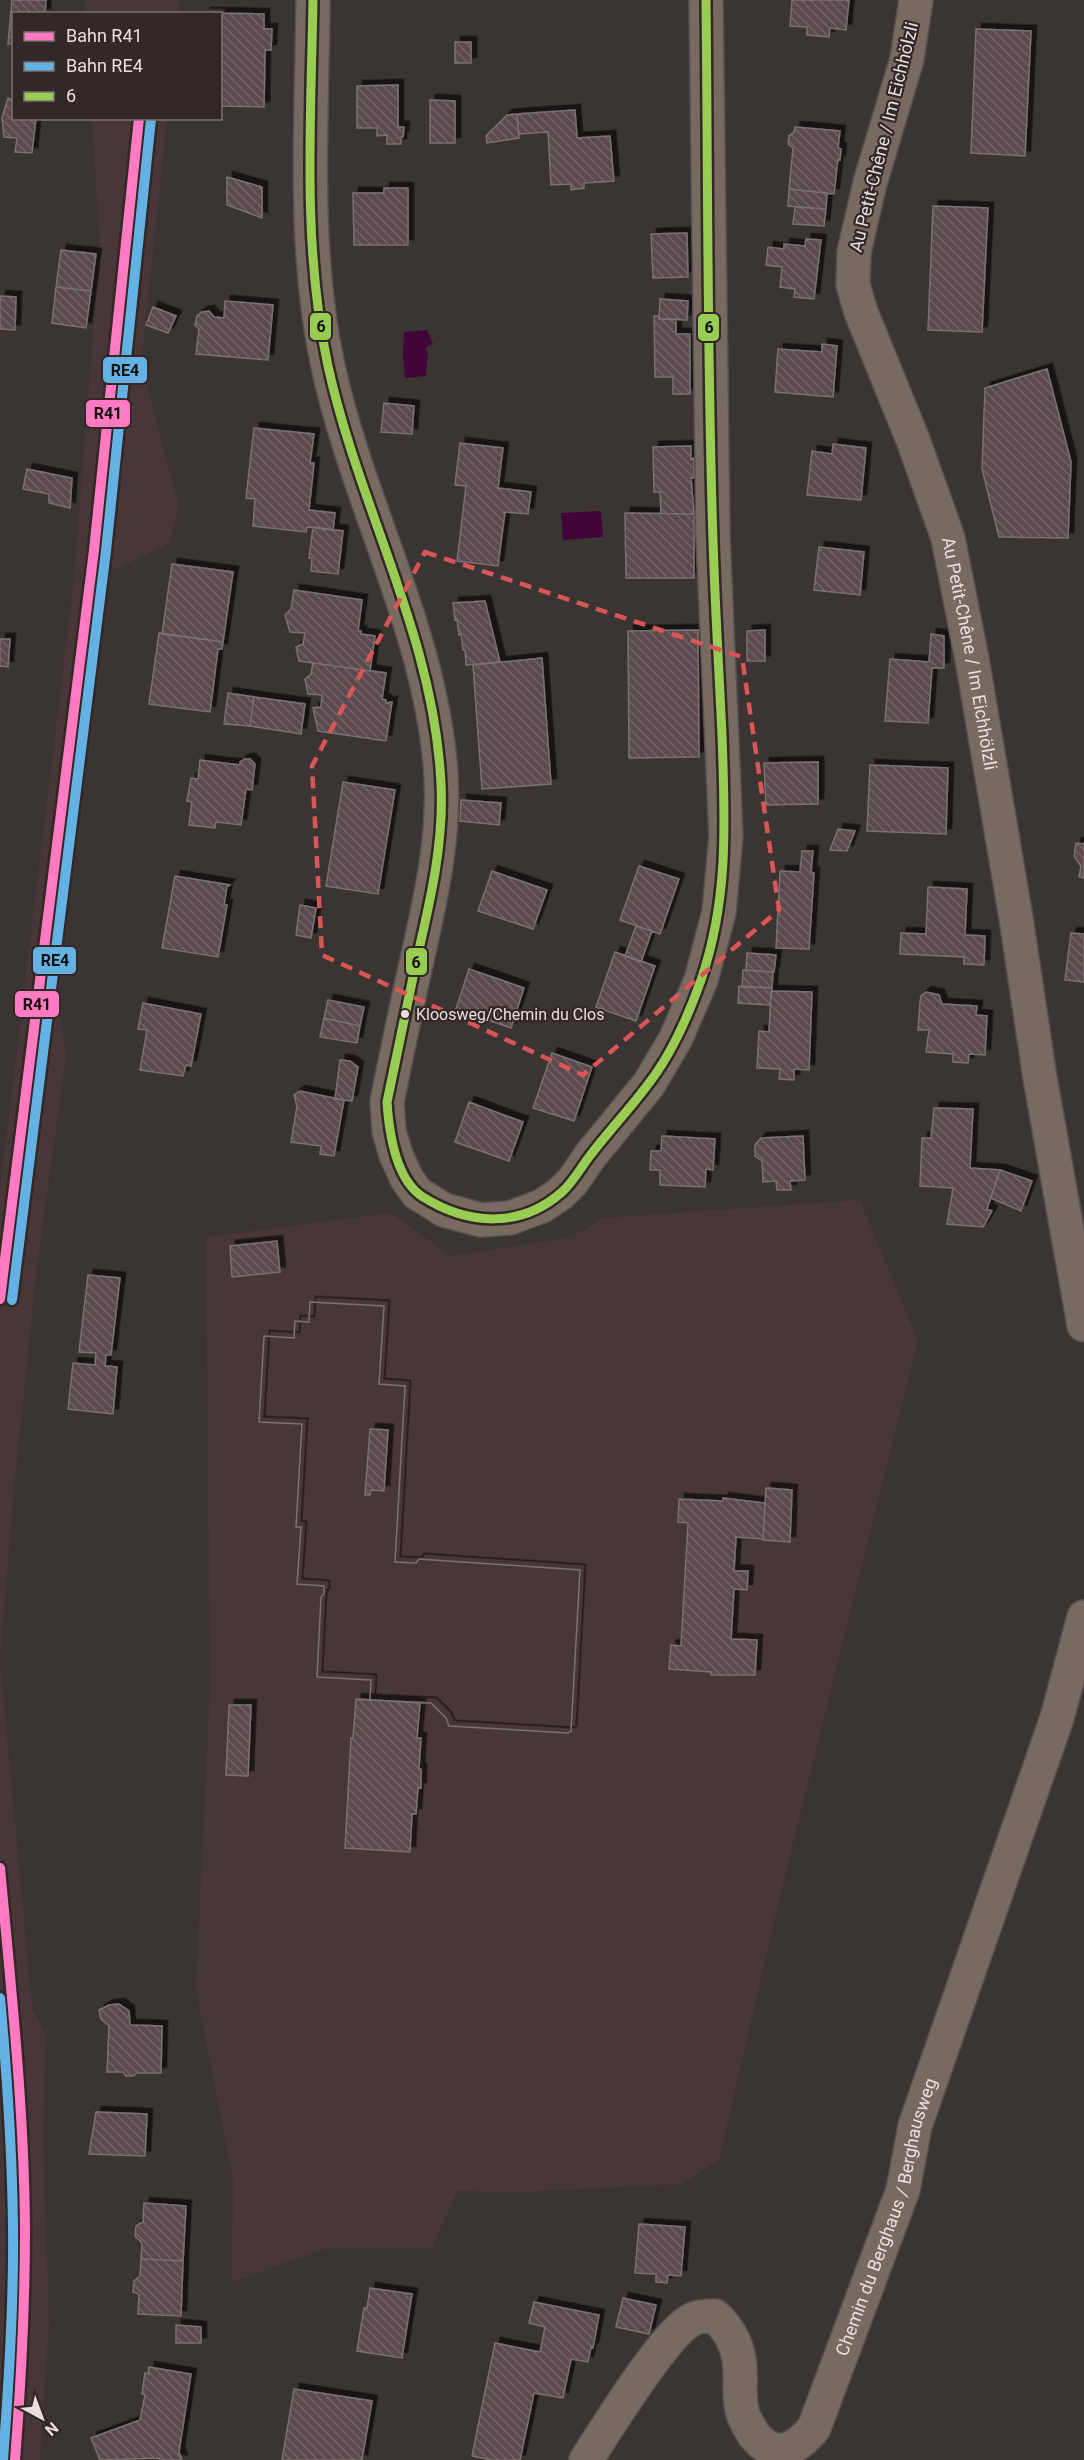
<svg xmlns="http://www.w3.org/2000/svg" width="1084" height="2460" font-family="Roboto,sans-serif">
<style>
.built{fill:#483736}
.water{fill:#41053a}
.building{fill:url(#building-back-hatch);stroke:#787272;stroke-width:1.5;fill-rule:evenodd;filter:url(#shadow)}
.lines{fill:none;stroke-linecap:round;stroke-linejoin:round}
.minor-casing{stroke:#55504f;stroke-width:36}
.minor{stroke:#786a61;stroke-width:33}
.bus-1-casing{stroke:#322827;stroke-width:14}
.bus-1{stroke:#99cc53;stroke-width:9}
.rail-1-casing{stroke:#322827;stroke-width:15}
.rail-2-casing{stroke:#322827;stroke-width:15}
.rail-1{stroke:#fe7ac1;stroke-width:10}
.rail-2{stroke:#64b2e3;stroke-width:10}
.marked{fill:none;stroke:#da5656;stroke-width:4.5;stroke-dasharray:12 8;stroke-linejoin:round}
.bus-dot{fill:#e7e0df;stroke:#322827;stroke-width:2}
.labels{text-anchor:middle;stroke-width:4.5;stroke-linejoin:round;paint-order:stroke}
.bus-label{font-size:16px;fill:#e7e0df;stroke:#322827;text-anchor:start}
.street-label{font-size:18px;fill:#e7e0df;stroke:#322827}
.line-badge{stroke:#322827;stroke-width:2}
.pale-badge-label{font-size:16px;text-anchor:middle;font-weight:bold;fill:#111}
</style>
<defs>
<pattern id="building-back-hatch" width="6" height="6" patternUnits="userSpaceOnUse" patternTransform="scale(1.5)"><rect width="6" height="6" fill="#5b484d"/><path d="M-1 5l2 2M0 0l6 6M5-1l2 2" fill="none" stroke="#736266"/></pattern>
<filter id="shadow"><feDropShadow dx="5.5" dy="-5.5" stdDeviation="0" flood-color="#0009"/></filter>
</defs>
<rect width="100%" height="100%" fill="#3a3433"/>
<path class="built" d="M85,0H180L178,13L85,14Z
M92,119H167L141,364L179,506L170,543L101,576L58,1003L66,1056L37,1266L13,1498L0,1659L32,2009L46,2034L43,2139L49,2323L40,2460H0V1189L73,588L100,247Z
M860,1200L918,1341L781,1892L719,2160L681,2184L522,2192L457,2191L432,2248H327L232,2282L233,2180L196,1989L210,1687L206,1237L391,1213L451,1256L572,1237L603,1218Z"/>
<path class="water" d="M427,330L433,344L425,348L428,353L426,376L405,378L403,356L404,332Z
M601,511L603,537L563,540L561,513Z"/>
<path class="building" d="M12,0H46L45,14H14V44H8Z
M792,0H849L846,30L830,28L829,37L807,35V27L790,26Z
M204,13L264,14V29H272L271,50H265L264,107L220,106V14Z
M976,29L1031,31L1025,156L971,153Z
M455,42H471V63H455Z
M398,85V127H404L403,137H401V144H387V135L377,136V128H357V86Z
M8,98L14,101V118H36L32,153L15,152L17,138L4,137L2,118Z
M430,100L455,101V143H430Z
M575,110L577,138L610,136L614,181L584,183V188L571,190V184L551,185L548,132L519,134L517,114Z
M517,114L519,138L487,143L486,136L507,115Z
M795,127L840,131L838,148L841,149L840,160L838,159L834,194L789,189L793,148L788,144L789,136L794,132Z
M227,177L262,187V218L227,205Z
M384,188H408V245H354L353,193H384Z
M789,189L827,193L826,209L788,206Z
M933,206L988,208L982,332L928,330Z
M795,207L826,209L824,226L793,224Z
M687,233L688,277L653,278L651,234Z
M806,239L821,240L814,299L794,297L795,289L780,287L782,267L766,265L768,247L784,249V244L805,246Z
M61,250L96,254L91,291L56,287Z
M56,287L91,291L86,328L52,323Z
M0,296L16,297L15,330L0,329Z
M660,299L688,301L687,320L659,319Z
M225,301L273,305L268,360L196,354L199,329L195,325L197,316L202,312L209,311L214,317L224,318Z
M153,307L176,316L168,333L146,325Z
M654,316H659V319H676V334H690V394H673V377H655Z
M822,344L837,346L833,397L775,392L778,349L822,352Z
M1047,369L1071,462L1068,538L999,537L982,469L985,388Z
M384,403L414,406L412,434L381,432Z
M254,428L314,434L310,463H314L309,510L335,513L333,530L307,527L306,532L253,526L255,499L246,498Z
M460,443L503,448L498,488L531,492L528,514L505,512L498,566L457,561L466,486L455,485Z
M833,444L866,448L861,500L807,495L812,451L832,454Z
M691,446V459L694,458V478H691L694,514H661L660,492H654L653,447Z
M27,469L72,478L70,508L49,503V494L23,489Z
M625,513L694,514V578H626Z
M313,527L343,531L338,574L311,571L312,558H309Z
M819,547L864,552L860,595L814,590Z
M172,564L233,572L223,642L162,634Z
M294,590L362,600L358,631H361V634L375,636L370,671L299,661L296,647L303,644L305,633L290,632L285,615L291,609Z
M485,601L500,662L466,665L465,650H463L461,634L459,635L457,619L455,620L453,603Z
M698,630L699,757L629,758L628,631Z
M765,630V661H747V631Z
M159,633L223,642L222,649H218L210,712L149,704Z
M931,634L944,636V668H932L928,723L885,721L890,659L929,662Z
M0,639H10L8,667L0,666Z
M542,658L551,784L482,789L473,665Z
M313,663L386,673L382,699L386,700V703L392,702L386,741L318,731L313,708L321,707L322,695L308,694L305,679L311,674Z
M228,693L254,697L250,726L224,724Z
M254,697L305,704L301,734L250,726Z
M245,759H250L255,764L252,790L246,789L241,825L216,822L215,828L189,825L192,802L187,801L191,778L198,779L200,760L240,765V762Z
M818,762V804L766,805L764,763Z
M870,765L948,768L946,834L867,831Z
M343,782L395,790L378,894L326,886Z
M461,800L501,803L499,825L460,821Z
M838,829L855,831L847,851L830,850Z
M1084,842V878L1079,877L1081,866L1074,856L1076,843L1084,844Z
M802,851H813L811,872L814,873L809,949L776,948L780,871L800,872Z
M639,866L679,879L660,934L620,920Z
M492,871L547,890L533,929L478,911Z
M175,876L230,885L227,887L224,905H227L218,957L162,948Z
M928,887L967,889L965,935L985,936L984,965L964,964V957L900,954L901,933L926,934Z
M300,905L316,908L311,938L296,935Z
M636,926L652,931L641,962L625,956Z
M1071,933L1084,934V982L1065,980Z
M615,952L655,966L636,1021L596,1007Z
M747,953L776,955L774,972L746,970Z
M469,969L524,988L511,1028L456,1009Z
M743,970L773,972L772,988L742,987Z
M739,986L772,988L770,1005L738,1003Z
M771,991L812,992L809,1070L794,1069V1080L779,1079L780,1069L757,1068L759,1031L769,1032Z
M926,992L939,995L942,1004L977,1006L976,1015L987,1016L985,1055L969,1054L968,1063L953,1062V1054L926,1052L929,1030H918L920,1002L921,996Z
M328,1000L364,1007L360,1026L324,1018Z
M143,1003L201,1014L191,1066L186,1065L183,1076L140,1070L147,1030L138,1029Z
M324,1018L360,1026L357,1043L320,1037Z
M552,1053L592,1067L574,1121L533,1108Z
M340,1060L350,1061L358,1067L352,1101L335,1099Z
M300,1091L344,1100L334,1156L320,1154L321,1146L291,1142L297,1106L294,1095Z
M469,1102L523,1122L509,1161L455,1142Z
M934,1108L973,1109L970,1168L1000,1170L987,1209L992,1211L983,1227L947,1224L953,1188L920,1186L922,1138H931Z
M662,1136L715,1139L713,1170L706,1169L705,1187L660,1185V1170H650L651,1151H661Z
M803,1136L805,1180L790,1181L791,1190H777L776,1181L763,1182L762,1161L755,1156V1145L761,1138Z
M1000,1170L1032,1181L1021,1211L991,1198Z
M277,1241L280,1272L232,1277L230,1246Z
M88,1275L120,1278L111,1355H106L105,1366L117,1367L113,1414L68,1409L73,1363L95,1365L96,1353L79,1352Z
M310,1302L384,1306L379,1384L405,1386L395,1562L416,1563L419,1559L580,1570L571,1731L568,1733L449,1726L446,1718L431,1703L370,1700L371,1680L317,1677L321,1597L324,1594V1586L297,1584L301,1527H296L302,1424L259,1422L264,1336L294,1338L295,1321L309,1322ZM370,1429L388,1430L384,1491L371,1490L370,1495H365Z
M310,1302L384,1306L379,1384L405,1386L395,1562L416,1563L419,1559L580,1570L571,1731L568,1733L449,1726L446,1718L431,1703L370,1700L371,1680L317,1677L321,1597L324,1594V1586L297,1584L301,1527H296L302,1424L259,1422L264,1336L294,1338L295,1321L309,1322Z
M766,1488L792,1490L790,1542L763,1540Z
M723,1498L765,1503L763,1539L736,1537L734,1571H748L747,1590L734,1589L731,1639L757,1640L755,1675H711V1672L669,1669L671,1645L681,1646L688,1523L678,1522L679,1499L723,1501Z
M356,1699L420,1703L417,1738H421L419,1769H421V1788H418L416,1814H412L410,1852L345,1848L351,1738H353Z
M229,1705H251L248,1776L226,1775Z
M119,2004L129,2011L130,2025L162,2026L161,2073H137L133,2076H126L123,2072H107L109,2026L101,2019L99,2010L109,2005Z
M96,2112L147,2114L145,2156L89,2154Z
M144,2203L186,2206L183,2261L141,2259L142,2243L135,2236L136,2226L143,2222Z
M639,2224L685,2227L681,2276L668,2275L667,2283L656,2282V2274L635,2273Z
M141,2259L183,2261L181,2316L138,2314L139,2294L133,2292L134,2281L140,2276Z
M370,2288L412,2294L402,2358L357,2351L364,2308H367Z
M623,2298L656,2305L649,2334L616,2327Z
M534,2302L599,2315L593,2348L591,2347L588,2362L571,2359L563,2398L534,2393L520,2460H492L472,2456L495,2343L540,2352L545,2327L529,2323Z
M176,2325L201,2327V2343H176Z
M149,2367L191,2374L179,2452L182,2460H160L159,2458L100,2460L91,2438L140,2420L145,2395L142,2394L145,2373L148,2374Z
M294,2389L372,2401L362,2460H282Z"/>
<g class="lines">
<defs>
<g id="minor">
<path d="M313,0C312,121 302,247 328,366C357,501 427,624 440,762C447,833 430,901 415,969C405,1013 396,1057 387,1102L389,1131L396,1155L407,1179L417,1193L444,1210L481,1220L510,1218L542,1206L560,1194L573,1181L590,1156L649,1084L676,1038L701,980L719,912L726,836L713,537L706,0"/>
<path id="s1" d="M916,0L907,59L870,183L854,252L853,285L861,312L913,440L948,538L972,659L1016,918L1040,1078L1084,1325"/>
<path id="s2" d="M586,2460C606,2430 665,2332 693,2319C699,2316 708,2316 715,2316C728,2328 736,2342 739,2359C742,2376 738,2394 742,2410C743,2418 750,2428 754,2435C774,2460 794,2452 814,2428L903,2190L915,2126L1057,1718L1084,1617"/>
</g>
</defs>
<use href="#minor" class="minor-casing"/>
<use href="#minor" class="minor"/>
<defs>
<path id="bus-1" d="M313,0C311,122 302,246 328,366C359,508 435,638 441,785C444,843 430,902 417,958C407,1006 397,1054 387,1102C389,1132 396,1180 423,1197C468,1225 520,1229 562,1192C573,1182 580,1169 589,1157C607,1133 628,1111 646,1087C670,1057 688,1017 701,980C729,899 725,820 722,735C719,670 715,606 713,540C707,361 708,180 706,0"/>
</defs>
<use href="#bus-1" class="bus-1-casing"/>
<use href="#bus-1" class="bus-1"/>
<defs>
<path id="rail-1" d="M0,1299L94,550L139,118
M0,1868C11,1988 24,2107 25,2228C25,2305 21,2383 15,2460"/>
<path id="rail-2" d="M12,1300L106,551L151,119
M0,1998C7,2074 12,2150 13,2226C14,2304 9,2382 3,2459"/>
</defs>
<use href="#rail-1" class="rail-1-casing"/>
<use href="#rail-2" class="rail-2-casing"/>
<use href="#rail-1" class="rail-1"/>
<use href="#rail-2" class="rail-2"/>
</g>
<path class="marked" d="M425,552L742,657L779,910L583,1075L322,955L312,766Z"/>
<circle class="bus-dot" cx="405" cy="1014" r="5"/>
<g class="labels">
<g class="bus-label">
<text x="416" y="1020">Kloosweg/Chemin du Clos</text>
</g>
<g class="street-label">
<text transform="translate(884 137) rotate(-76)" y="6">Au Petit-Chêne / Im Eichhölzli</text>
<text dy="6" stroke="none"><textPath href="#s1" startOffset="681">Au Petit-Chêne / Im Eichhölzli</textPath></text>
<text dy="6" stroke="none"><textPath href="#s2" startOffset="626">Chemin du Berghaus / Berghausweg</textPath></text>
</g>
</g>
<g class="line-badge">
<rect x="309" y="312" width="23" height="29" rx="6" fill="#99cc53"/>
<rect x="697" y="313" width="23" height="29" rx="6" fill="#99cc53"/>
<rect x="102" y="356" width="46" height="28" rx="6" fill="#64b2e3"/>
<rect x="85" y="399" width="46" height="29" rx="6" fill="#fe7ac1"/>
<rect x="32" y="946" width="45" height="29" rx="6" fill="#64b2e3"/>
<rect x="405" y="947" width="23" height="29" rx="6" fill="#99cc53"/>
<rect x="14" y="990" width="46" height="28" rx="6" fill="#fe7ac1"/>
</g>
<g class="pale-badge-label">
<text x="321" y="332">6</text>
<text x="709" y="333">6</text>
<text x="125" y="376">RE4</text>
<text x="108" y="419">R41</text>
<text x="55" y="966">RE4</text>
<text x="416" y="968">6</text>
<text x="37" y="1010">R41</text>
</g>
<rect x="12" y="12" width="210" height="108" fill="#322827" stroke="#7a7271" stroke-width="1.5"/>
<rect x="24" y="32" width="30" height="9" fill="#fe7ac1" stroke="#7a7271" stroke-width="1.5"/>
<text x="66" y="42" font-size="18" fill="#e7e0df">Bahn R41</text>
<rect x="24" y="62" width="30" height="9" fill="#64b2e3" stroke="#7a7271" stroke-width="1.5"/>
<text x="66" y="72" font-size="18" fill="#e7e0df">Bahn RE4</text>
<rect x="24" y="92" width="30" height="9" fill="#99cc53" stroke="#7a7271" stroke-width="1.5"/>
<text x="66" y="102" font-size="18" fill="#e7e0df">6</text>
<g transform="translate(42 2418) rotate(139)" stroke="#322827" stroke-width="4.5" paint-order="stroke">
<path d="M0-4.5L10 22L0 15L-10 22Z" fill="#e7e0df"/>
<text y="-9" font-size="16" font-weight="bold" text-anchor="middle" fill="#e7e0df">N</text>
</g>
</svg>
